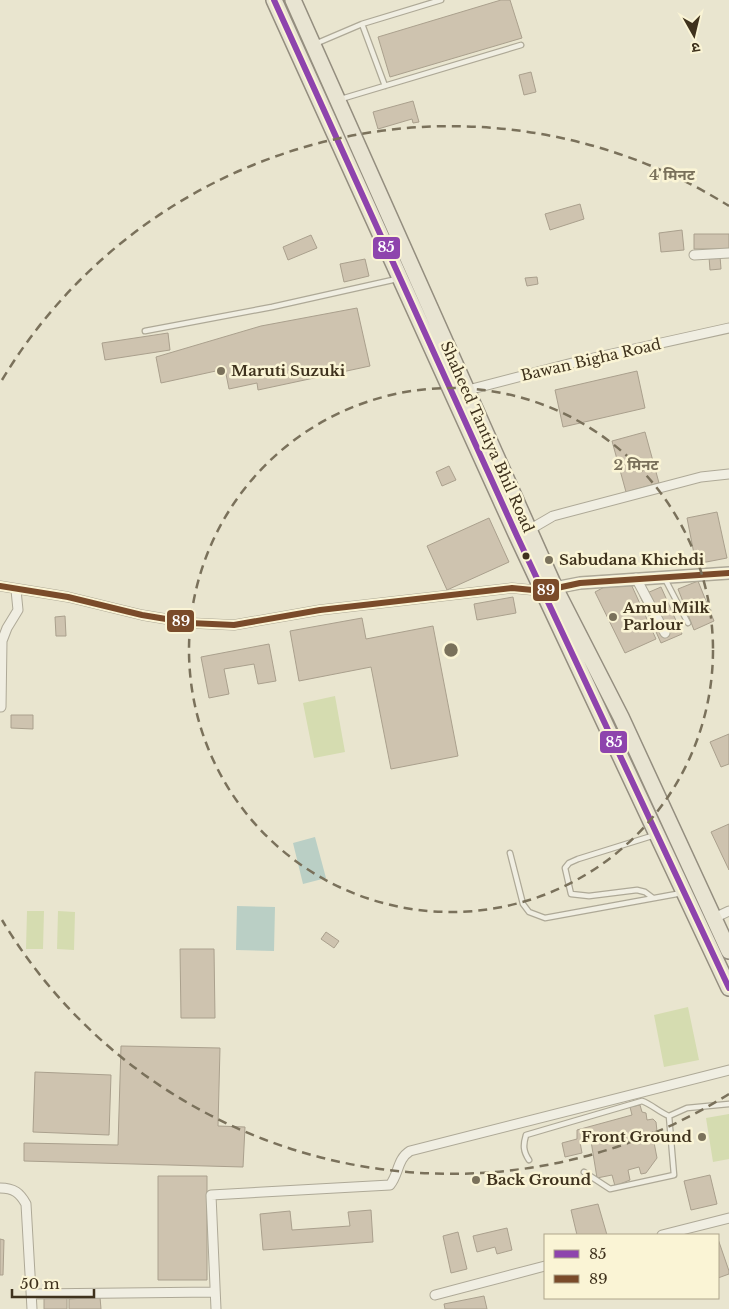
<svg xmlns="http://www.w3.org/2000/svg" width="729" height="1309" font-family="'Libre Baskerville','Noto Sans Devanagari',serif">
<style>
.green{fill:#d5dcb0}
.water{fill:#bacfc5}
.building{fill:#cec3af;stroke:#aaa08d}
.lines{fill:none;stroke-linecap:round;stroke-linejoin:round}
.service-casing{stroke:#aea997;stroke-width:7}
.minor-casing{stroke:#aea997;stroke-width:11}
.tertiary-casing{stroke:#aea997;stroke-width:14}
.primary-casing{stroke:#948e7f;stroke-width:18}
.service{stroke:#f0eee2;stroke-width:4.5}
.minor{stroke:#f0eee2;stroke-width:9}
.tertiary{stroke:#f0eee2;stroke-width:11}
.primary{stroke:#e8e4d2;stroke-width:15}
.bus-1-casing{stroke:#faf4d5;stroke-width:10}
.bus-2-casing{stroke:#faf4d5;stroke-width:10}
.bus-1{stroke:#8e44ad;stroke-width:6}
.bus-2{stroke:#7a4b2a;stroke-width:6}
.ring{fill:none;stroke:#7a715b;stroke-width:2.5;stroke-dasharray:9 6}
.poi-dot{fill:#7a715b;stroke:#faf4d5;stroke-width:2}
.bus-dot{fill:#3f321d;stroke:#faf4d5;stroke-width:2}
.labels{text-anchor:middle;stroke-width:5;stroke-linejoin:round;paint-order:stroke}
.street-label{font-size:15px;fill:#3f321d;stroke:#faf4d5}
.poi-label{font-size:15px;font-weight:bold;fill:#3f321d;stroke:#faf4d5;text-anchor:start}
.centre{fill:#7a715b;stroke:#faf4d5;stroke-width:2.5}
.ring-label{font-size:15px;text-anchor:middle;font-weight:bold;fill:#7a715b;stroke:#faf4d5;stroke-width:5;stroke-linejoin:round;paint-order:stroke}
.line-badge{stroke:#faf4d5;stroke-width:2}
.badge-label{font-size:14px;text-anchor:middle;font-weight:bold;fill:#fff}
</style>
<rect width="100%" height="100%" fill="#e9e5cf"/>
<path class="green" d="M335,696L345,752L314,758L303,703Z
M27,911H44L43,949H26Z
M58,911L75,912L74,950L57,949Z
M688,1007L699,1060L664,1067L654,1015Z
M729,1114V1159L713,1162L706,1118Z"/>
<path class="water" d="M315,837L326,878L303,884L293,843Z
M237,906L275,907L274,951L236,950Z"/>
<path class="building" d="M501,0H510L522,38L390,77L378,37Z
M531,72L536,92L524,95L519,75Z
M413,101L419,122L413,123L412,119L378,129L373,112Z
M580,204L584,219L550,230L545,214Z
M682,230L684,250L661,252L659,233Z
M694,234H729V249H694Z
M311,235L317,248L288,260L283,247Z
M720,256L721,269L710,270L709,257Z
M365,259L369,276L344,282L340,264Z
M537,277L538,284L527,286L525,278Z
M357,308L370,366L258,390L257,383L229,389L225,369L161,383L156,357L261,326Z
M168,333L170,350L105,360L102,343Z
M637,371L645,408L563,427L555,390Z
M645,432L659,483L626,492L612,441Z
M449,466L456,480L442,486L436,472Z
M717,512L727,558L696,564L687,518Z
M489,518L509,562L447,590L427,546Z
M698,581L714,621L694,630L678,589Z
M610,584H631L656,639L625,653L595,592Z
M661,587L682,634L661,643L640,596Z
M513,597L516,613L477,620L474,604Z
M65,616L66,636H56L55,617Z
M362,618L366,639L433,626L458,756L391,769L371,667L299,681L290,631Z
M269,644L276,681L258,684L254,664L224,669L229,694L209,698L201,657Z
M11,715H33V729L11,728Z
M729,734V764L721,767L710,742Z
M729,824V870L711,832Z
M326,932L339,941L334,948L321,939Z
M180,949H214L215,1018H181Z
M121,1046L220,1048L218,1126L245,1127L243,1167L24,1161V1143L118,1145Z
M35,1072L111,1075L109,1135L33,1132Z
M640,1105L642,1112L646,1113L647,1120L653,1119L656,1122L657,1131L652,1132L657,1158L646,1173L641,1174L639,1167L628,1170L630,1180L615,1186L612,1175L597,1178L591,1141L580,1142L582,1153L565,1157L562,1143L577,1139V1130L632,1115L630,1107Z
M710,1175L717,1204L691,1210L684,1181Z
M158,1176H207V1280H158Z
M598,1204L607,1235H577L571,1210Z
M371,1210L373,1242L263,1250L260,1214L290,1211L292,1230L350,1226L348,1212Z
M507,1228L512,1250L497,1254L495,1247L477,1252L473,1236Z
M458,1232L467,1269L451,1273L443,1236Z
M0,1239L4,1240L3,1275H0Z
M718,1239L729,1271V1274L718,1278Z
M67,1296V1309H44V1297Z
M484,1296L487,1309H445L444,1304Z
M100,1297L101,1309H69V1299Z"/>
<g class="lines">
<defs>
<path id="service" d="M362,24L385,86
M315,44L362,24L441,0
M341,99L521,45
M145,331L272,307L397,279
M665,579L688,623
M510,853L523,904L529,912L545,918L682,893
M653,898L645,892L637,890L589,896L571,894L565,868L569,863L578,859L655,835
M529,1160C523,1151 523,1145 526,1135L642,1101C651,1104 659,1112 669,1116L687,1108L729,1104
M584,1172L610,1189L674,1175L669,1116"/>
<path id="minor" d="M694,255L729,253
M464,391L580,361L729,328
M529,530L553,516L701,477L729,474
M636,578L665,633
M0,586L68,597L142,615L190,623L234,625L320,610L512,588L543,591
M1,707L2,641L7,628L18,610L16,590
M714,918L729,911
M0,1188C14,1188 20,1193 26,1204L32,1309
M662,1235L729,1218
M32,1294L215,1292
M435,1295L545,1266
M216,1309L211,1195L390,1185C399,1174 397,1159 410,1151L729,1070"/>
<path id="tertiary" d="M549,589L580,583L729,573"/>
<path id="primary" d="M274,0L517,536L729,988
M293,0L555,588L621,717L729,951"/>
</defs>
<use href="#service" class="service-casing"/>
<use href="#minor" class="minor-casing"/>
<use href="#tertiary" class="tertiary-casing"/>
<use href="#primary" class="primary-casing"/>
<use href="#service" class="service"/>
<use href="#minor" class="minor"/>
<use href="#tertiary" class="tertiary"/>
<use href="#primary" class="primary"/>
<defs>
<path id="bus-1" d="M274,0L517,536L729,988"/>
<path id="bus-2" d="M0,586L68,597L142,615L190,623L234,625L320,610L512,588L543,591L580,583L729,573"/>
</defs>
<use href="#bus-1" class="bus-1-casing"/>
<use href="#bus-2" class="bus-2-casing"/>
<use href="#bus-1" class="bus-1"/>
<use href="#bus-2" class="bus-2"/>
</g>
<g class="ring">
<circle cx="451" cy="650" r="262"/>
<path d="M729 1094A524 524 0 0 1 2 920M2 380A524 524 0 0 1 729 206"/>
</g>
<g class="poi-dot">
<circle cx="221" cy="371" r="5"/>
<circle cx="549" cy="560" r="5"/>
<circle cx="613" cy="617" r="5"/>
<circle cx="702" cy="1137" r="5"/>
<circle cx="476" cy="1180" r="5"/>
</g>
<circle class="bus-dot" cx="526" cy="556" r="4.5"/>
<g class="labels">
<g class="street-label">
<text transform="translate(591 360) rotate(-13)" y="5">Bawan Bigha Road</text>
<text transform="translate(487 437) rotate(66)" y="5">Shaheed Tantiya Bhil Road</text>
</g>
<g class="poi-label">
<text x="231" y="376">Maruti Suzuki</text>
<text x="559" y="565">Sabudana Khichdi</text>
<text x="623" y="613">Amul Milk<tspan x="623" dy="17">Parlour</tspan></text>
<text x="692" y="1142" text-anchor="end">Front Ground</text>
<text x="486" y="1185">Back Ground</text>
</g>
</g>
<circle cx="451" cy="650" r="8" class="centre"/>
<g class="ring-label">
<text x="672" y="180">4 मिनट</text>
<text x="636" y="470">2 मिनट</text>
</g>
<g class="line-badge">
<rect x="372" y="236" width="29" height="24" rx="5" fill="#8e44ad"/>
<rect x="532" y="578" width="28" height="24" rx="5" fill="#7a4b2a"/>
<rect x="166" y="609" width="29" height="24" rx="5" fill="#7a4b2a"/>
<rect x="599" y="730" width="29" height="24" rx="5" fill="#8e44ad"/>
</g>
<g class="badge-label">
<text x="386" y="252">85</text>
<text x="546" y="595">89</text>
<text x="181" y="626">89</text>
<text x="614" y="747">85</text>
</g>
<rect x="544" y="1234" width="175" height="65" fill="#faf4d5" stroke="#afa68b"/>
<rect x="554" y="1250" width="25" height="8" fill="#8e44ad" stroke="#afa68b"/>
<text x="589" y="1259" font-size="15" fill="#3f321d">85</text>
<rect x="554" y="1275" width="25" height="8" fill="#7a4b2a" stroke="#afa68b"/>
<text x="589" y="1284" font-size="15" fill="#3f321d">89</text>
<g transform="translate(694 35) rotate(172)" stroke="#faf4d5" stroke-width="4" paint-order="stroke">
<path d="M0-4L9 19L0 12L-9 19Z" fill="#3f321d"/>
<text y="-8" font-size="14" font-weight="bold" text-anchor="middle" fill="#3f321d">उ</text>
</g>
<path d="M12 1289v8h82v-8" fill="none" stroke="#3f321d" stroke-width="2.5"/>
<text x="20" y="1289" font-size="15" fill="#3f321d" stroke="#faf4d5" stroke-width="4" paint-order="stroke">50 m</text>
</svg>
